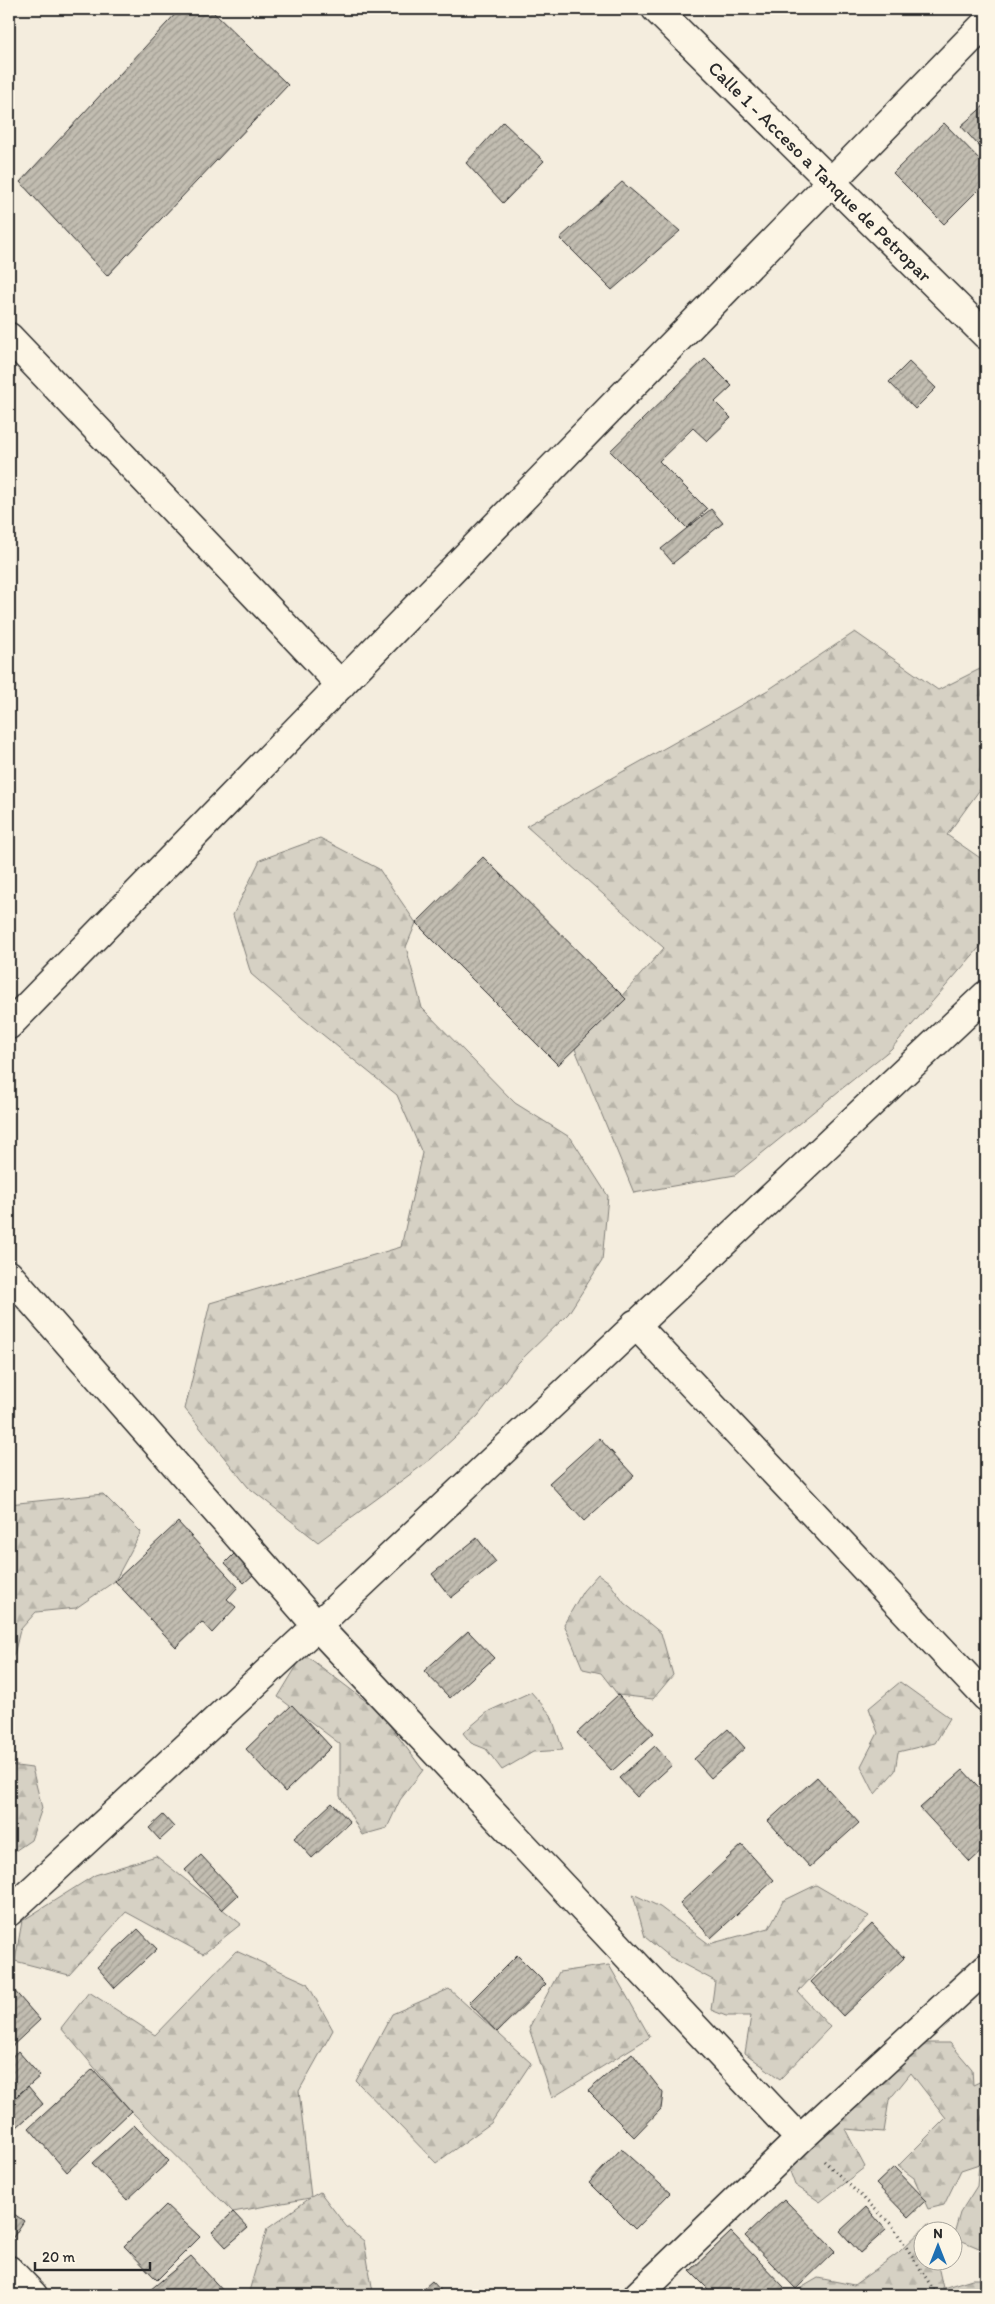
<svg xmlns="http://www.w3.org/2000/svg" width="995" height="2304" font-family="Itim,sans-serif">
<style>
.forest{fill:url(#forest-firs);stroke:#807e78}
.building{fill:url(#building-hatch);stroke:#2b2b2b}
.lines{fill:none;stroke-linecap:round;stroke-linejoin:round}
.minor-casing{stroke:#2b2b2b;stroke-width:31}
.tertiary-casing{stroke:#2b2b2b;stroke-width:31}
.path{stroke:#2b2b2b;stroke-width:3;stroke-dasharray:1 4;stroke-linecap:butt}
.minor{stroke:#fcf5e5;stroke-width:28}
.tertiary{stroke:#fcf5e5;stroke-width:28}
.labels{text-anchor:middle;stroke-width:4.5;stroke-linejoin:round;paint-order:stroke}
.street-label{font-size:19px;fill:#2b2b2b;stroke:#fcf5e5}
</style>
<defs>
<pattern id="forest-firs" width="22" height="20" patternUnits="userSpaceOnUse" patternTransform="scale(1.25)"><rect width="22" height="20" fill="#d6d1c4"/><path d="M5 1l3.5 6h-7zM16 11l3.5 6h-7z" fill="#b8b4a9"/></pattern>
<pattern id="building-hatch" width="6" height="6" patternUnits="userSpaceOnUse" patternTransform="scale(1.25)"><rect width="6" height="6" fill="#c2bdb1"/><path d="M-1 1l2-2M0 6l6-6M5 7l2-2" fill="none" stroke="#9e9a90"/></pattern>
</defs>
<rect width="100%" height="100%" fill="#f4edde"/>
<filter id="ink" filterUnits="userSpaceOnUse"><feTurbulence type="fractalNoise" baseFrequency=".02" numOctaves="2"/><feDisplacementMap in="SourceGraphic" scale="10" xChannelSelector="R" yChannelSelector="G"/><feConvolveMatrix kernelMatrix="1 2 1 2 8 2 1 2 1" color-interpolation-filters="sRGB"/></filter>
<g filter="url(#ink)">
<path class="forest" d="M855,632L938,690L986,666V781L947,835L986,862V940L891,1049L735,1175L634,1193L575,1049L664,948L526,826L768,690Z
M320,838L379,869L416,923L406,947L422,1008L515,1103L571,1138L608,1196L602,1261L568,1314L518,1363L478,1416L431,1459L318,1542L248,1487L185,1409L210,1303L401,1247L422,1153L397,1095L301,1017L251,974L233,915L260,860Z
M986,1028V1090L978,1036Z
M103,1494L141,1532L115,1581L76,1608L36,1612L20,1630L14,1655L9,1661V1504Z
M598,1574L609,1582L624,1603L661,1633L673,1675L653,1699L618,1695L601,1673L583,1669L564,1624L583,1591Z
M304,1654L379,1711L423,1770L400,1800L387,1828L362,1835L340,1796V1744L278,1697Z
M900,1682L950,1718L935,1743L898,1752L895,1771L875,1794L861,1766L878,1733L869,1708Z
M531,1692L551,1715L563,1750L533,1752L502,1770L486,1749L471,1743L463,1733L489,1711Z
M9,1765L32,1768L42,1808L31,1840L9,1855Z
M156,1856L241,1924L203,1954L126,1912L69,1975L15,1961L22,1921L95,1875Z
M816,1885L869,1916L798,1992L830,2027L780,2079L745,2053L751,2016H726L711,2010L715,1981L668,1956L645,1937L633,1894L660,1907L709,1944L769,1928L783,1901Z
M236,1951L307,1983L333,2030L299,2091L311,2197L320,2192L346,2226L364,2241L373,2292L369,2295H248L267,2229L310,2198L233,2212L131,2111L61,2028L89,1992L155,2035Z
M609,1965L650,2037L552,2098L529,2028L559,1972Z
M449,1989L531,2063L491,2123L436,2163L356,2081L392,2014Z
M913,2043H950L972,2069L973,2085L986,2079V2251L953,2237L960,2213L977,2186L979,2164L961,2170L944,2205L928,2209L914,2178L898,2166L946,2118L911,2073L889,2100L884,2132L845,2129L865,2167L820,2202L795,2185L787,2163Z
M928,2224L931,2231L922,2232V2262H939L938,2266L943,2288L972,2279H986V2295H789L818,2278L854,2285L898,2253Z"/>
<path class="building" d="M180,9H210L288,85L107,276L20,182Z
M986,104V154L961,126Z
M503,122L544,161L503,203L466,163Z
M944,123L986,166V182L944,224L893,173Z
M622,182L680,231L612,290L560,238Z
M705,359L732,386L715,402L731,418L707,441L693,428L659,461L707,509L687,528L610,451Z
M909,362L936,388L915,409L889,382Z
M711,509L723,523L673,563L661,549Z
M483,857L626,999L558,1065L416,923Z
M599,1438L634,1476L584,1521L549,1483Z
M178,1522L238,1587L227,1599L236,1607L212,1633L202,1622L176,1647L115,1581Z
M477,1538L496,1562L451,1598L432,1574Z
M234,1554L254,1574L244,1583L225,1563Z
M468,1631L494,1658L450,1698L424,1671Z
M618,1695L654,1733L612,1771L577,1733Z
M292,1705L331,1747L285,1792L246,1749Z
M728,1729L745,1748L711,1778L694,1759Z
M655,1746L672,1765L637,1797L619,1778Z
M963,1770L986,1795V1847L970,1862L920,1808Z
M817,1777L859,1823L810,1867L768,1821Z
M332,1803L350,1822L312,1858L294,1838Z
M163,1815L174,1827L160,1840L149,1828Z
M742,1845L774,1880L711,1938L680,1903Z
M201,1855L238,1895L222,1910L185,1870Z
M872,1924L904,1958L843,2016L811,1982Z
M138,1929L157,1949L115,1988L97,1967Z
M517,1955L546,1984L497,2032L469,2003Z
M12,1988L40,2020L9,2049V1991Z
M18,2051L40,2076L9,2103V2059Z
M632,2053L663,2093L661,2109L634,2137L588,2091Z
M93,2069L131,2111L67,2172L29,2128Z
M28,2086L43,2104L9,2134V2103Z
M134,2125L169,2161L127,2200L92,2163Z
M621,2149L670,2193L635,2229L589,2183Z
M894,2167L926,2200L908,2217L876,2184Z
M784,2199L835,2251L796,2289L745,2236Z
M166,2205L200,2237L157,2280L124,2246Z
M866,2207L886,2230L860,2253L840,2231Z
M233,2212L248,2228L226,2247L212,2232Z
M14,2214L24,2221L12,2239L9,2237V2221Z
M731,2232L784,2287L775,2295H714L690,2271Z
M191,2256L227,2295H144Z
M432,2281L445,2295H416Z"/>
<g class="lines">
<defs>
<path id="minor" d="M9,337L341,685
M9,1025L986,23
M9,1275L317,1626L800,2139
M635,1324L986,1697
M9,1912L317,1626L986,995
M9,2270L33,2295
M638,2295L800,2139L986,1968"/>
<g id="tertiary">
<path id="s1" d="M656,9L986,335"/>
</g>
</defs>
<use href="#minor" class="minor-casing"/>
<use href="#tertiary" class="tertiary-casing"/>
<path class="path" d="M824,2161L892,2225L937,2295"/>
<use href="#minor" class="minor"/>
<use href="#tertiary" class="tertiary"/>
</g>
</g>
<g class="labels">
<g class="street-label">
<text dy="7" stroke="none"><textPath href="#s1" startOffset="231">Calle 1 - Acceso a Tanque de Petropar</textPath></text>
</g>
</g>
<rect width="995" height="2304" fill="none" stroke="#fcf5e5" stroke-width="30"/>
<rect x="15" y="15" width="965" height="2274" fill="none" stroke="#2b2b2b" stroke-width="2" filter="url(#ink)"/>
<g transform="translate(938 2246)"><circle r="24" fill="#fcf5e5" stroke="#a8a49b"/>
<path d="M0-4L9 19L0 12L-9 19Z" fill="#1f6fb2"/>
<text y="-8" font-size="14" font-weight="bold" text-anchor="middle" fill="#2b2b2b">N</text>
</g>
<path d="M35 2262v8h115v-8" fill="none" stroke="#2b2b2b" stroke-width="2.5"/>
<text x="42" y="2262" font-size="15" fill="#2b2b2b" stroke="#fcf5e5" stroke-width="4" paint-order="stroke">20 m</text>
</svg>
